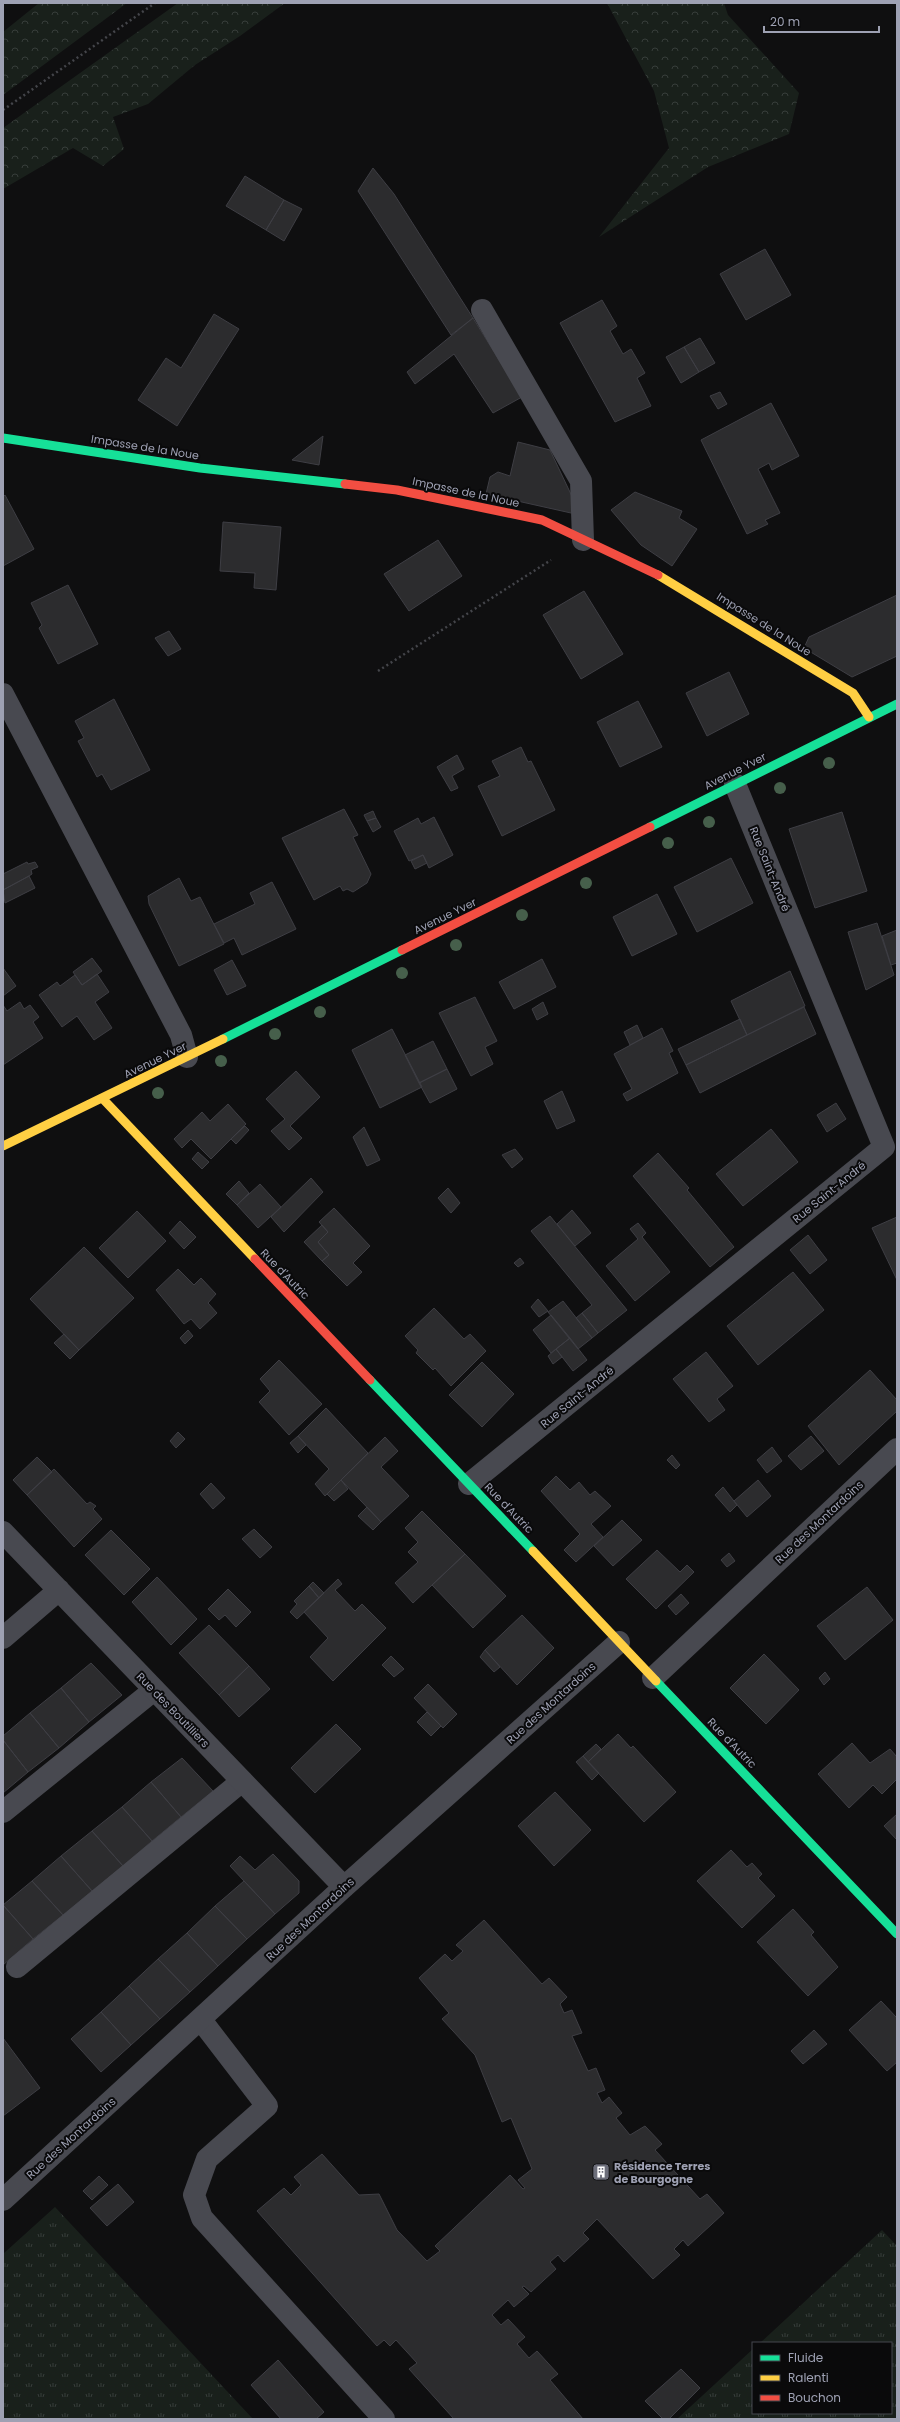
<svg xmlns="http://www.w3.org/2000/svg" width="900" height="2422" font-family="Poppins,sans-serif">
<style>
.grass{fill:url(#grass-tufts)}
.forest{fill:url(#forest-crowns)}
.building{fill:#2c2c2e;stroke:#3e3e44}
.lines{fill:none;stroke-linecap:round;stroke-linejoin:round}
.path{stroke:#44454a;stroke-width:2.5;stroke-dasharray:2 3;stroke-linecap:butt}
.lane{stroke:#484950;stroke-width:22}
.street{stroke:#484950;stroke-width:22}
.fast{stroke:#16e098;stroke-width:9}
.slow{stroke:#ffcf43;stroke-width:9}
.jam{stroke:#f24e42;stroke-width:9}
.tree{fill:#465f4b}
.labels{text-anchor:middle;stroke-width:4;stroke-linejoin:round;paint-order:stroke}
.street-label{font-size:11px;fill:#9ea1b3;stroke:#0a0a0b}
.poi-label{font-size:11px;font-weight:bold;fill:#9ea1b3;stroke:#0a0a0b;text-anchor:start}
</style>
<defs>
<pattern id="grass-tufts" width="24" height="20" patternUnits="userSpaceOnUse"><rect width="24" height="20" fill="#19201b"/><path d="M3 7l-1-3M5 7V3M7 7l1-3M15 17l-1-3M17 17v-4M19 17l1-3" fill="none" stroke="#373d3a"/></pattern>
<pattern id="forest-crowns" width="20" height="18" patternUnits="userSpaceOnUse"><rect width="20" height="18" fill="#19201b"/><path d="M2 6a3 3 0 1 1 6 0M12 15a3 3 0 1 1 6 0" fill="none" stroke="#373d3a"/></pattern>
</defs>
<rect width="100%" height="100%" fill="#0f0f10"/>
<path class="grass" d="M55,2207L253,2419H3V2254Z
M882,2230L897,2246V2419H677L753,2349V2413H891V2343H760Z"/>
<path class="forest" d="M39,3H127L3,95V32Z
M178,3H285L240,36L195,65L148,104L113,117L124,149L103,166L73,148L3,189V128Z
M607,3H724L728,15L799,93L789,134L708,167L599,237L669,148L654,91Z"/>
<path class="building" d="M373,168L394,194L473,318L451,335L358,191Z
M245,176L284,200L266,230L226,206Z
M284,200L302,209L284,241L266,230Z
M765,249L791,295L746,320L720,274Z
M602,300L617,326L610,331L623,354L631,349L645,373L637,378L651,406L615,422L560,323Z
M214,314L239,329L177,426L138,400L166,358L181,368Z
M473,318L522,397L493,413L454,354L415,384L407,372Z
M700,338L715,363L699,372L684,347Z
M684,347L699,372L681,383L666,357Z
M720,392L727,404L718,409L710,396Z
M771,403L799,456L772,470L769,463L758,469L780,513L765,520L768,524L747,534L701,440Z
M323,436L319,465L292,460Z
M518,442L550,450L578,509L571,513L486,494L490,477L498,472L510,476Z
M635,492L682,511L679,518L697,529L672,566L641,545L611,510Z
M5,495L34,549L3,566V497Z
M223,522L281,527L276,590L254,588L255,573L220,571Z
M438,540L462,576L409,611L384,574Z
M68,585L98,644L58,664L39,628L42,625L31,603Z
M584,591L623,654L581,679L543,615Z
M897,595V656L852,677L804,648L809,637Z
M169,631L181,649L168,656L155,638Z
M729,672L749,714L707,736L686,693Z
M114,699L150,770L111,790L102,774L97,777L78,741L84,738L75,721Z
M638,701L662,747L620,767L597,722Z
M521,747L528,762L531,761L555,810L502,836L478,786L500,776L492,761Z
M457,755L464,769L452,776L458,788L451,791L437,767Z
M344,809L358,835L353,837L371,874L367,883L353,892L347,889L343,891L340,886L314,900L282,838Z
M373,811L376,818L367,821L364,815Z
M842,812L867,891L815,908L789,829Z
M434,817L453,855L429,868L423,855L409,861L394,831L418,818L421,824Z
M376,818L381,827L373,832L367,821Z
M423,855L427,863L415,869L411,861Z
M731,858L753,903L697,932L674,887Z
M27,862L28,864L35,862L38,867L31,870L32,874L29,876L3,890V874Z
M29,876L35,888L5,903L3,890Z
M179,878L191,901L200,897L224,944L179,966L149,904L148,896Z
M272,882L296,929L242,955L234,938L224,943L214,924L255,904L250,893Z
M657,894L677,934L632,956L613,917Z
M877,923L894,975L866,990L848,932Z
M897,930V963L891,965L882,936Z
M92,958L102,971L82,985L73,972Z
M542,959L556,987L514,1009L499,982Z
M232,960L246,986L227,995L214,970Z
M3,968L16,986L3,996Z
M790,971L805,1006L747,1035L731,1001Z
M97,974L109,992L95,1002L112,1028L94,1040L77,1016L62,1027L39,995L57,982L60,986L75,975L82,985Z
M475,997L497,1041L485,1047L493,1064L471,1076L439,1013Z
M20,1002L24,1009L30,1005L39,1017L33,1022L43,1038L3,1065V1005L7,1011Z
M543,1002L548,1014L537,1020L532,1009Z
M804,1007L816,1034L700,1093L686,1065Z
M740,1019L747,1035L686,1065L678,1049Z
M637,1025L643,1038L630,1045L624,1032Z
M662,1028L673,1051L669,1053L678,1073L627,1101L623,1094L632,1089L614,1054Z
M392,1029L422,1087L380,1108L352,1050Z
M433,1041L447,1069L419,1083L405,1055Z
M447,1069L457,1089L430,1103L419,1083Z
M296,1071L320,1097L290,1126L302,1138L289,1150L271,1131L285,1119L266,1099Z
M562,1091L575,1121L557,1129L544,1101Z
M836,1103L846,1119L827,1132L817,1115Z
M228,1104L246,1124L211,1159L191,1139L182,1148L174,1139L202,1112L210,1121Z
M245,1126L249,1130L236,1144L231,1139Z
M364,1127L380,1160L367,1166L353,1137Z
M771,1129L798,1162L743,1206L716,1174Z
M515,1149L523,1159L512,1168L502,1155Z
M198,1152L209,1162L202,1169L192,1159Z
M658,1153L689,1188L687,1190L734,1247L710,1267L633,1176Z
M311,1178L323,1192L284,1232L271,1217Z
M239,1181L249,1193L237,1205L226,1194Z
M260,1184L281,1207L258,1228L237,1205Z
M448,1188L460,1203L451,1213L438,1198Z
M334,1208L370,1246L353,1263L362,1272L347,1286L322,1261L329,1255L318,1242L328,1232L319,1222Z
M572,1210L591,1233L575,1246L557,1224Z
M137,1211L166,1241L128,1278L99,1248Z
M550,1216L627,1310L598,1333L582,1313L592,1305L531,1231Z
M897,1217V1280L872,1228Z
M180,1221L196,1237L184,1249L169,1233Z
M638,1223L646,1233L642,1237L670,1272L635,1301L606,1266L638,1239L630,1229Z
M322,1225L328,1232L318,1242L329,1255L322,1261L304,1242Z
M808,1235L827,1260L810,1274L790,1250Z
M84,1247L134,1298L79,1350L30,1299Z
M520,1258L524,1263L518,1267L514,1263Z
M178,1269L194,1285L201,1278L216,1294L208,1303L217,1313L200,1329L191,1319L184,1324L156,1290Z
M793,1272L824,1310L758,1365L727,1326Z
M538,1299L548,1311L539,1317L531,1307Z
M563,1301L592,1338L578,1349L548,1312Z
M434,1308L464,1339L470,1334L486,1351L451,1386L435,1368L433,1370L416,1353L418,1350L405,1336Z
M582,1313L598,1333L592,1338L576,1318Z
M551,1315L570,1338L551,1353L533,1330Z
M188,1330L193,1336L185,1344L180,1338Z
M64,1334L79,1350L70,1359L54,1343Z
M570,1338L587,1360L573,1371L556,1349Z
M556,1349L562,1357L553,1364L548,1356Z
M706,1352L733,1386L717,1399L725,1410L709,1422L673,1379Z
M279,1360L322,1404L289,1435L259,1402L270,1391L260,1379Z
M482,1362L514,1394L482,1427L449,1395Z
M870,1370L897,1400V1411L839,1465L808,1426Z
M326,1408L368,1453L325,1496L315,1484L329,1469L298,1436Z
M178,1432L185,1439L176,1448L170,1441Z
M298,1436L306,1445L298,1453L290,1443Z
M811,1436L824,1451L801,1470L788,1456Z
M385,1437L398,1451L381,1467L409,1496L381,1522L341,1480Z
M772,1447L782,1461L767,1473L757,1460Z
M672,1455L680,1465L676,1469L667,1460Z
M37,1457L52,1472L27,1495L13,1480Z
M54,1469L87,1504L90,1502L96,1506L93,1509L102,1519L74,1547L27,1495Z
M556,1476L570,1490L579,1482L590,1495L595,1491L611,1506L591,1524L603,1537L576,1562L564,1550L580,1534L541,1491Z
M341,1480L348,1489L334,1501L327,1494Z
M758,1480L771,1496L747,1517L734,1501Z
M211,1483L225,1498L213,1509L200,1494Z
M723,1487L737,1505L730,1512L715,1495Z
M367,1507L381,1522L373,1530L358,1516Z
M422,1511L465,1554L413,1603L395,1583L418,1562L408,1552L418,1542L405,1528Z
M622,1520L642,1540L613,1566L594,1546Z
M254,1529L272,1547L260,1558L242,1539Z
M111,1530L150,1569L124,1595L85,1555Z
M657,1550L680,1572L687,1565L694,1572L656,1609L626,1579Z
M729,1553L735,1561L727,1567L721,1560Z
M465,1554L506,1596L473,1628L432,1585Z
M157,1577L197,1619L171,1645L132,1602Z
M338,1579L342,1584L335,1590L355,1611L362,1604L386,1628L333,1681L310,1657L328,1638L304,1612Z
M313,1582L324,1593L319,1598L309,1586Z
M309,1586L319,1598L297,1619L290,1612L297,1604L294,1601Z
M867,1587L893,1620L845,1660L817,1626Z
M228,1589L251,1612L236,1627L225,1615L219,1620L208,1609Z
M681,1594L689,1603L676,1615L668,1606Z
M522,1615L554,1648L517,1685L485,1650Z
M209,1625L249,1666L219,1695L179,1653Z
M485,1650L500,1667L494,1672L480,1657Z
M764,1654L799,1690L766,1724L730,1688Z
M391,1656L404,1669L394,1677L382,1665Z
M91,1663L122,1695L89,1722L61,1688Z
M249,1666L270,1689L239,1717L219,1695Z
M825,1672L830,1679L824,1685L819,1678Z
M428,1684L457,1714L443,1728L414,1698Z
M61,1688L89,1722L59,1748L30,1713Z
M427,1712L441,1726L431,1736L417,1722Z
M30,1713L59,1748L28,1772L3,1740V1736Z
M336,1724L361,1749L315,1793L291,1768Z
M618,1734L631,1748L633,1746L676,1792L644,1822L588,1762Z
M3,1740L28,1772L3,1793Z
M852,1743L870,1763L890,1749L897,1757V1779L882,1794L873,1785L849,1808L818,1774Z
M596,1744L601,1749L588,1762L583,1756Z
M583,1756L599,1773L592,1780L576,1762Z
M182,1758L213,1791L181,1817L151,1782Z
M151,1782L181,1817L152,1841L122,1807Z
M555,1792L591,1830L554,1866L518,1826Z
M122,1807L152,1841L123,1866L92,1831Z
M897,1814V1840L884,1826Z
M92,1831L123,1866L92,1891L61,1856Z
M731,1850L747,1867L752,1863L762,1874L758,1878L775,1896L742,1928L697,1881Z
M273,1854L299,1881V1893L275,1914L230,1866L240,1856L255,1870Z
M61,1856L92,1891L63,1915L32,1881Z
M32,1881L63,1915L33,1939L3,1905Z
M244,1881L275,1914L247,1939L215,1906Z
M3,1905L33,1939L3,1965Z
M215,1906L247,1939L218,1966L187,1933Z
M793,1909L814,1932L811,1935L838,1967L808,1996L757,1942Z
M484,1920L542,1984L549,1978L567,1997L560,2004L564,2013L572,2010L582,2033L572,2036L588,2071L596,2068L605,2090L597,2093L602,2103L609,2097L622,2113L616,2118L630,2135L645,2126L662,2144L655,2150L700,2199L707,2194L724,2213L688,2246L683,2240L674,2249L680,2255L653,2279L597,2219L583,2233L589,2239L564,2262L558,2255L550,2262L556,2269L531,2292L524,2286L522,2287L529,2294L514,2307L508,2300L492,2315L501,2325L508,2319L525,2337L517,2344L529,2358L537,2351L558,2374L550,2380L583,2419H454L409,2369L417,2363L396,2340L390,2346L384,2340L377,2346L257,2211L284,2188L291,2195L301,2185L294,2177L322,2154L359,2195L379,2194L397,2230L427,2261L440,2251L435,2246L510,2175L523,2189L525,2188L518,2180L532,2169L511,2118L502,2122L475,2055L442,2019L449,2013L419,1978L445,1954L452,1961L463,1951L456,1945Z
M187,1933L218,1966L190,1992L158,1959Z
M158,1959L190,1992L160,2019L129,1986Z
M129,1986L160,2019L131,2045L101,2012Z
M881,2001L897,2018V2062L887,2071L849,2030Z
M101,2012L131,2045L101,2072L71,2039Z
M814,2030L827,2044L803,2064L791,2051Z
M3,2038L40,2088L3,2116Z
M99,2176L108,2185L92,2200L83,2191Z
M118,2184L134,2202L107,2226L90,2208Z
M278,2360L324,2412L316,2419H281L251,2385Z
M681,2369L700,2388L669,2419H663L645,2401Z"/>
<g class="lines">
<path class="path" d="M3,110L155,3
M378,671L551,560"/>
<path class="lane" d="M3,1812L154,1690
M17,1967L242,1781
M201,2020L267,2106L207,2159L194,2195L202,2218L384,2419"/>
<path class="street" d="M482,310L581,481L583,540
M3,694L181,1035L187,1057
M469,1484L884,1147L735,784
M3,1532L344,1887
M3,1638L59,1590
M653,1678L897,1449
M3,2200L344,1887L619,1642"/>
<path class="fast" d="M3,438L200,468L345,484
M650,827L897,704
M223,1039L402,950
M370,1380L533,1551
M656,1681L897,1934"/>
<path class="slow" d="M658,575L853,693L869,717
M103,1099L255,1259
M3,1146L223,1039
M533,1551L656,1681"/>
<path class="jam" d="M345,484L397,490L542,520L658,575
M402,950L650,827
M255,1259L370,1380"/>
</g>
<g class="tree">
<circle cx="829" cy="763" r="6"/>
<circle cx="780" cy="788" r="6"/>
<circle cx="709" cy="822" r="6"/>
<circle cx="668" cy="843" r="6"/>
<circle cx="586" cy="883" r="6"/>
<circle cx="522" cy="915" r="6"/>
<circle cx="456" cy="945" r="6"/>
<circle cx="402" cy="973" r="6"/>
<circle cx="320" cy="1012" r="6"/>
<circle cx="275" cy="1034" r="6"/>
<circle cx="221" cy="1061" r="6"/>
<circle cx="158" cy="1093" r="6"/>
</g>
<defs>
<symbol id="building-square" viewBox="-11 -11 22 22"><rect x="-9" y="-9" width="18" height="18" rx="4" fill="#6c6e7a" stroke="#0a0a0b"/><path d="M-4-6H4V6H1V3H-1V6H-4ZM-2.5-4.3h1.7v1.8h-1.7ZM.8-4.3h1.7v1.8H.8ZM-2.5-1h1.7V.8h-1.7ZM.8-1h1.7V.8H.8Z" fill="#fff"/></symbol>
</defs>
<g fill-rule="evenodd">
<use href="#building-square" x="591" y="2162" width="20" height="20"/>
</g>
<g class="labels">
<g class="street-label">
<text transform="translate(145 447) rotate(9)" y="4">Impasse de la Noue</text>
<text transform="translate(466 492) rotate(12)" y="4">Impasse de la Noue</text>
<text transform="translate(764 624) rotate(32)" y="4">Impasse de la Noue</text>
<text transform="translate(735 771) rotate(-27)" y="4">Avenue Yver</text>
<text transform="translate(770 869) rotate(68)" y="4">Rue Saint-André</text>
<text transform="translate(445 916) rotate(-26)" y="4">Avenue Yver</text>
<text transform="translate(155 1060) rotate(-26)" y="4">Avenue Yver</text>
<text transform="translate(829 1192) rotate(-39)" y="4">Rue Saint-André</text>
<text transform="translate(285 1274) rotate(46)" y="4">Rue d'Autric</text>
<text transform="translate(577 1397) rotate(-39)" y="4">Rue Saint-André</text>
<text transform="translate(509 1508) rotate(46)" y="4">Rue d'Autric</text>
<text transform="translate(819 1522) rotate(-43)" y="4">Rue des Montardoins</text>
<text transform="translate(551 1703) rotate(-42)" y="4">Rue des Montardoins</text>
<text transform="translate(173 1710) rotate(46)" y="4">Rue des Boutilliers</text>
<text transform="translate(732 1743) rotate(46)" y="4">Rue d'Autric</text>
<text transform="translate(310 1919) rotate(-43)" y="4">Rue des Montardoins</text>
<text transform="translate(71 2138) rotate(-42)" y="4">Rue des Montardoins</text>
</g>
<g class="poi-label">
<text x="614" y="2170">Résidence Terres<tspan x="614" dy="13">de Bourgogne</tspan></text>
</g>
</g>
<rect width="900" height="2422" fill="none" stroke="#9ea1b3" stroke-width="8"/>
<rect x="752" y="2342" width="140" height="72" fill="#0a0a0b" stroke="#45464e"/>
<rect x="760" y="2355" width="20" height="6" fill="#16e098" stroke="#45464e"/>
<text x="788" y="2362" font-size="12" fill="#9ea1b3">Fluide</text>
<rect x="760" y="2375" width="20" height="6" fill="#ffcf43" stroke="#45464e"/>
<text x="788" y="2382" font-size="12" fill="#9ea1b3">Ralenti</text>
<rect x="760" y="2395" width="20" height="6" fill="#f24e42" stroke="#45464e"/>
<text x="788" y="2402" font-size="12" fill="#9ea1b3">Bouchon</text>
<path d="M764 26v6h115v-6" fill="none" stroke="#9ea1b3" stroke-width="2"/>
<text x="770" y="26" font-size="12" fill="#9ea1b3" stroke="#0a0a0b" stroke-width="3" paint-order="stroke">20 m</text>
</svg>
